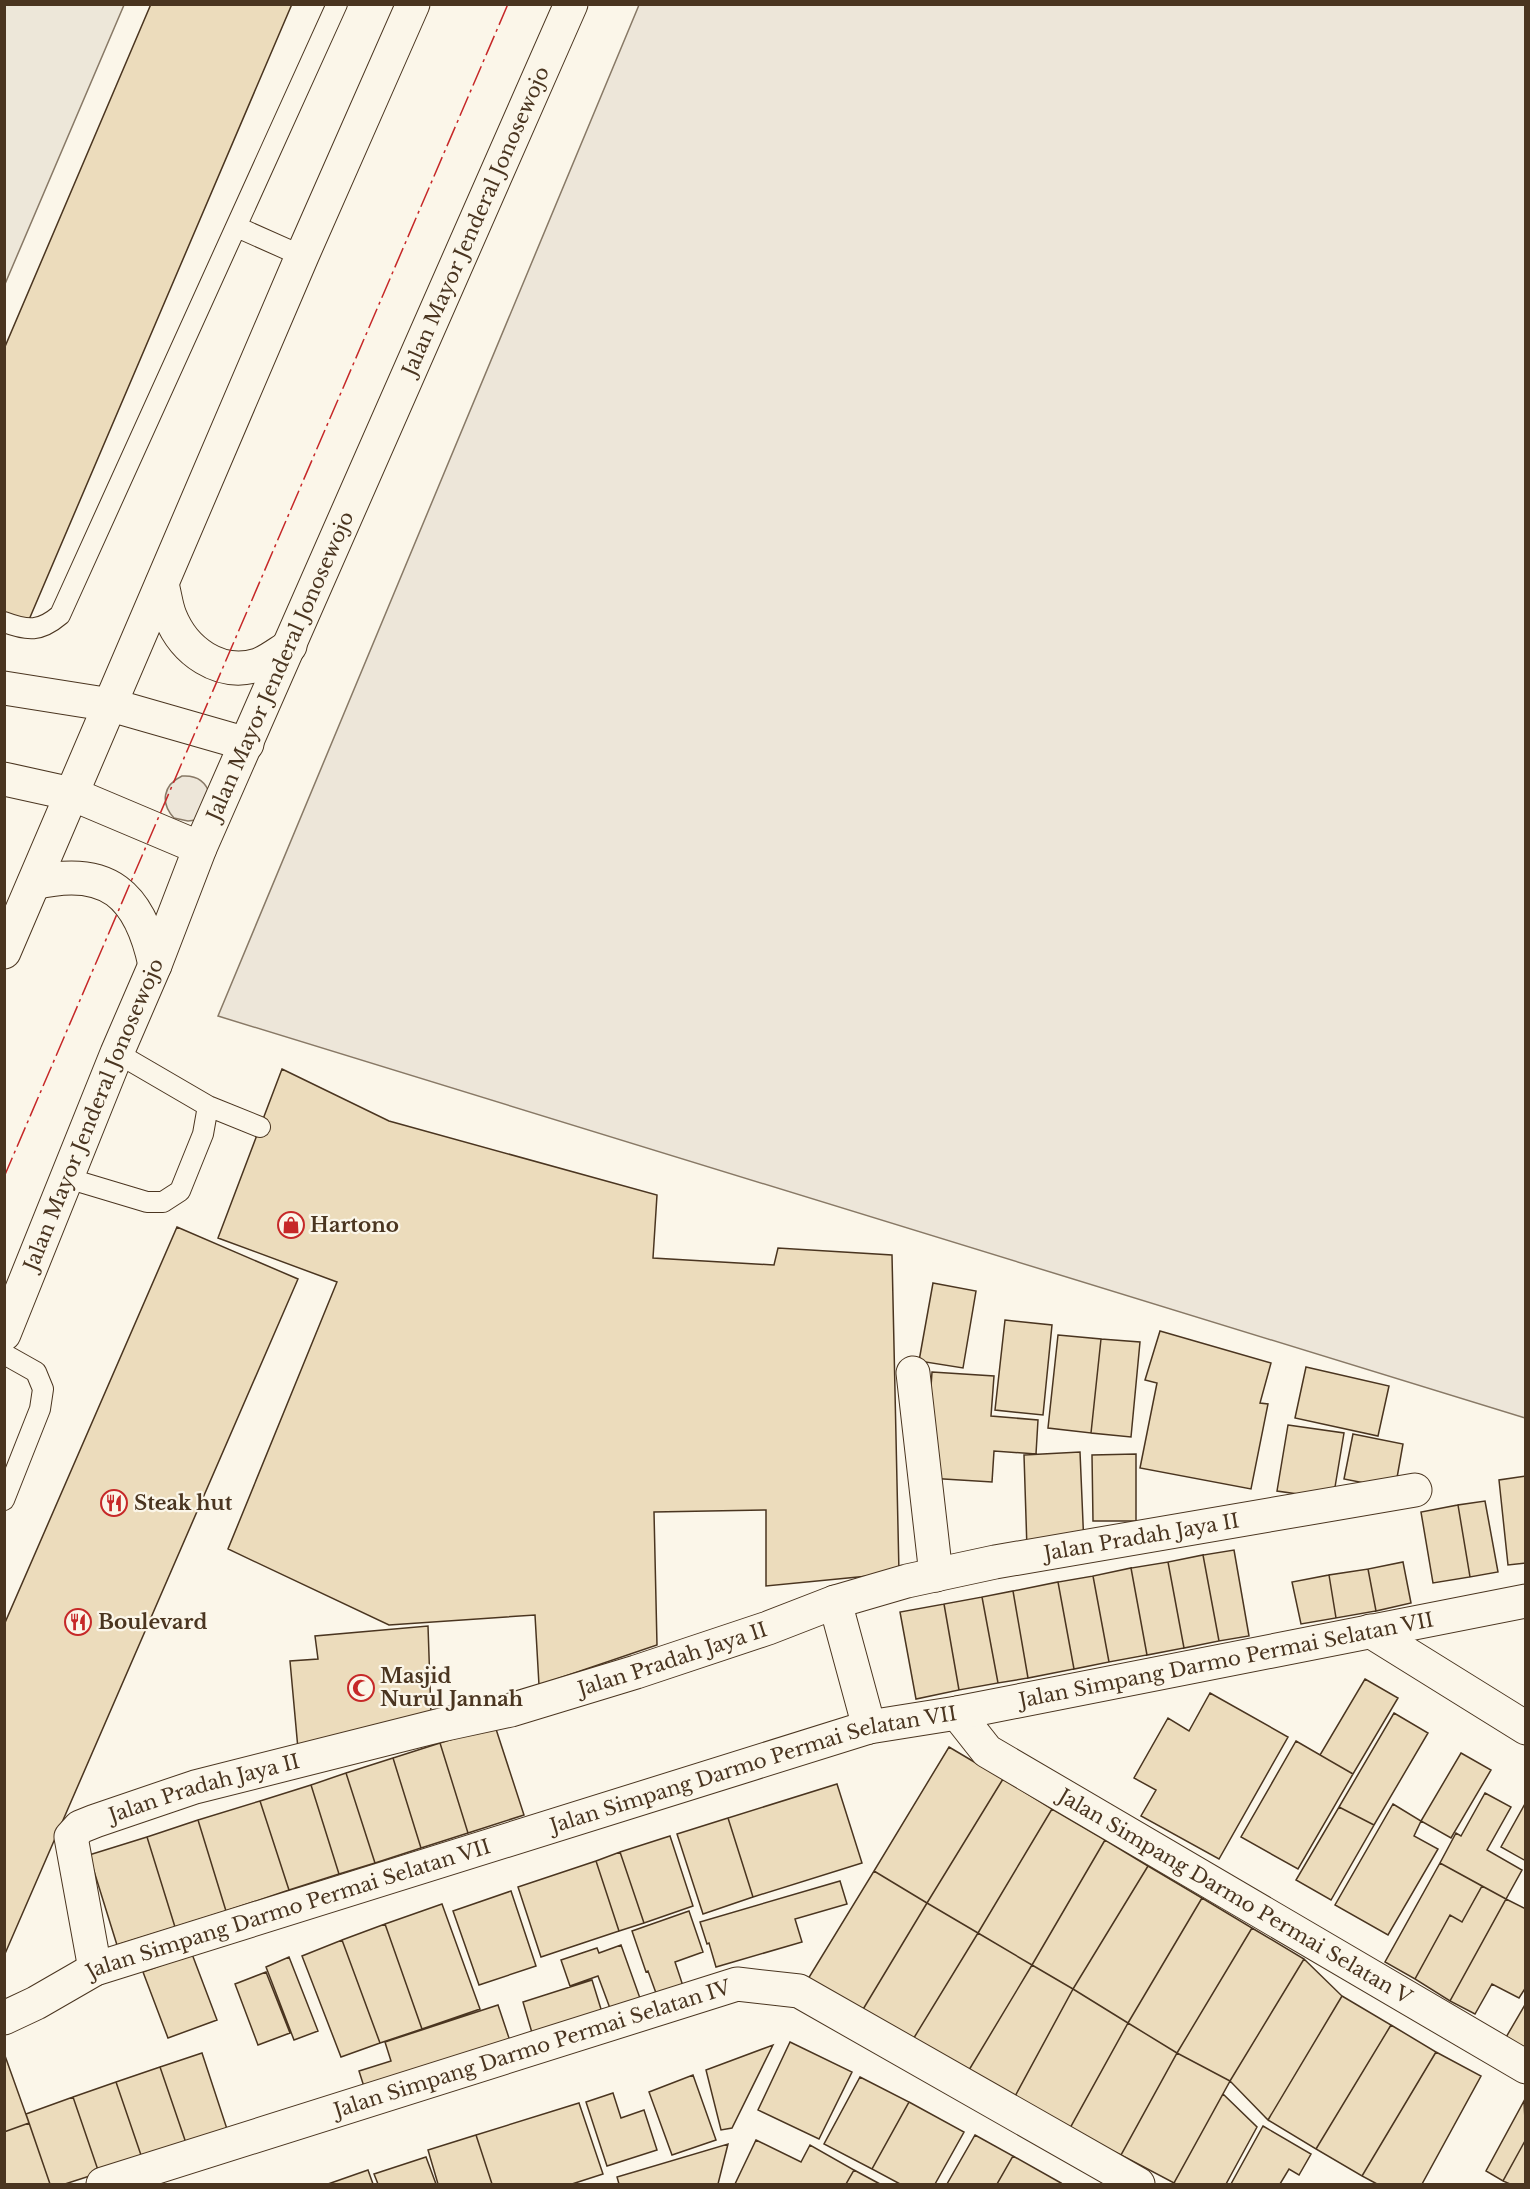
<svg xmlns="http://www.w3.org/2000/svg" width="1530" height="2189" font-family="'Libre Baskerville',serif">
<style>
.green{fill:#ede6d9;stroke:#887966;stroke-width:1.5}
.parking{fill:#ede7d9;stroke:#887966;stroke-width:1.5}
.building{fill:#ecdcbc;stroke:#4a3520;stroke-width:1.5}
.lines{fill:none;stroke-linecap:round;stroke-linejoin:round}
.service-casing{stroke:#4a3520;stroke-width:22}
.minor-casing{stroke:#4a3520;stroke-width:35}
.secondary-casing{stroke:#4a3520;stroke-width:35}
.service{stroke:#fbf6e9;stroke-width:20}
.minor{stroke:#fbf6e9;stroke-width:33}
.secondary{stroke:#fbf6e9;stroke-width:33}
.power{stroke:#c62828;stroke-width:1.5;stroke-dasharray:21 4.5 3 4.5;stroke-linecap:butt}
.labels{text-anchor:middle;stroke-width:4.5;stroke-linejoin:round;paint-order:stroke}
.street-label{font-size:20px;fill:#4a3520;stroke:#fbf6e9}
.poi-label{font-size:20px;font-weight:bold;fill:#4a3520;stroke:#fbf6e9;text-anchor:start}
</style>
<rect width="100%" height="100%" fill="#fbf6e9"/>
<path class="green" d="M639,5H1525V1418L218,1016Z
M182,776C196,775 206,781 210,795L196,820L188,821L174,818C160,803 163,785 182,776Z"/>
<path class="parking" d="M5,4L124,5L5,284L4,5Z"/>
<path class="building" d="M151,4H292L28,622L4,612V349Z
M282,1069L389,1121L657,1195L653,1258L774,1265L778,1248L892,1255L899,1573L766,1586V1510L654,1512L657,1645L539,1685L535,1615L389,1625L228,1549L337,1282L218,1238Z
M177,1227L298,1279L4,1956V1625Z
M933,1283L976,1291L963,1368L919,1361Z
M1005,1320L1052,1325L1043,1415L995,1410Z
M1160,1331L1271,1363L1260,1403L1268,1404L1251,1489L1140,1468L1157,1383L1145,1380Z
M1058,1335L1101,1339L1091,1433L1048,1428Z
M1101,1339L1140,1342L1131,1437L1091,1433Z
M1306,1367L1389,1386L1378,1436L1295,1418Z
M932,1372L994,1376L991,1416L1038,1420L1036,1454L994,1451L992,1482L928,1478L929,1415Z
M1288,1425L1344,1433L1333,1499L1277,1491Z
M1353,1434L1403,1444L1395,1489L1344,1479Z
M1080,1452L1084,1546L1027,1549L1024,1455Z
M1136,1454V1521H1093L1092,1455Z
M1526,1476V1563L1508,1565L1499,1480Z
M1485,1501L1498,1572L1470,1577L1458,1505Z
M1458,1505L1470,1577L1433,1583L1421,1512Z
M1234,1550L1249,1636L1219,1641L1203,1555Z
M1203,1555L1219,1641L1184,1648L1168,1562Z
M1168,1562L1184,1648L1147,1655L1131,1568Z
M1403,1562L1411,1603L1376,1611L1368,1569Z
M1131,1568L1147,1655L1109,1662L1093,1576Z
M1368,1569L1376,1611L1336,1618L1329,1575Z
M1329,1575L1336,1618L1301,1624L1292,1582Z
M1093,1576L1109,1662L1074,1669L1058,1582Z
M1058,1582L1074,1669L1028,1678L1013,1591Z
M1013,1591L1028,1678L998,1683L982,1597Z
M982,1597L998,1683L959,1690L944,1604Z
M944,1604L959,1690L916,1699L900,1612Z
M428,1626L431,1714L298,1749L290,1661L318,1659L315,1636Z
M1365,1679L1398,1698L1353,1774L1320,1755Z
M1210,1693L1288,1737L1219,1859L1141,1816L1156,1790L1134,1778L1168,1718L1189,1731Z
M1394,1713L1428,1733L1374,1825L1339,1807Z
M495,1726L524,1815L468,1833L440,1743Z
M1296,1741L1353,1774L1298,1869L1241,1837Z
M440,1743L468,1833L421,1848L393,1758Z
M949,1747L1003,1779L927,1903L874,1871Z
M1461,1753L1491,1770L1451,1838L1421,1821Z
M393,1758L421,1848L375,1863L346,1773Z
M346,1773L375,1863L339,1874L311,1785Z
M1003,1779L1052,1809L978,1933L927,1903Z
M837,1784L862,1863L753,1897L728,1818Z
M311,1785L339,1874L289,1890L260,1801Z
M1485,1793L1511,1807L1487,1850L1522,1870L1506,1899L1440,1863L1456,1833L1461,1836Z
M260,1801L289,1890L226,1911L198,1820Z
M1526,1802V1861L1501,1847Z
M1393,1804L1421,1821L1414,1836L1438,1849L1388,1935L1335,1905Z
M1339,1807L1374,1825L1331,1900L1296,1880Z
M1052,1809L1105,1840L1032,1965L978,1933Z
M728,1818L753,1897L703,1914L677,1834Z
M198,1820L226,1911L175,1927L147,1837Z
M670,1836L693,1906L644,1923L620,1852Z
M147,1837L175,1927L117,1945L89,1855Z
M1105,1840L1148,1866L1073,1989L1032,1965Z
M620,1852L644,1923L619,1931L596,1861Z
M596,1861L619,1931L541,1957L518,1887Z
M1440,1863L1482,1886L1462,1922L1450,1915L1415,1979L1385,1962Z
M1148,1866L1202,1898L1128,2023L1073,1989Z
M874,1871L927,1903L862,2011L808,1979Z
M840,1881L847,1904L795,1919L802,1942L716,1967L709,1943L707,1944L700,1922Z
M1482,1886L1506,1899L1450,2001L1415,1979L1450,1915L1462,1922Z
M511,1891L536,1966L479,1985L453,1911Z
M1202,1898L1252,1928L1177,2053L1128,2023Z
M1506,1899L1526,1909V1987L1519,1998L1492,1984L1475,2014L1450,2001Z
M927,1903L978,1933L912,2041L862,2011Z
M442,1904L480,2009L422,2029L385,1924Z
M689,1911L703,1952L675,1962L686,1995L660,2004L648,1971L646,1972L632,1931Z
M385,1924L422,2029L380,2043L342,1940Z
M1252,1928L1304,1959L1230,2081L1177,2053Z
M978,1933L1032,1965L966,2075L912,2041Z
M342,1940L380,2043L341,2057L302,1956Z
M621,1945L641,2001L611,2011L598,1976L570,1986L561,1960L597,1948L599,1953Z
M192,1954L217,2020L168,2038L143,1972Z
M289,1957L318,2031L294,2040L266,1967Z
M1304,1959L1342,1996L1268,2120L1230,2081Z
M1032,1965L1073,1989L1013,2100L966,2075Z
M266,1972L290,2033L258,2045L235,1984Z
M592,1980L605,2022L535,2043L523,2002Z
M1073,1989L1128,2023L1069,2130L1013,2100Z
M1342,1996L1391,2025L1316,2149L1268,2120Z
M1526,2003V2050L1505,2039Z
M498,2005L512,2047L366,2093L359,2071L391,2061L385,2042Z
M1128,2023L1177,2053L1121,2155L1069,2130Z
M1391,2025L1436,2052L1362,2176L1316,2149Z
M790,2042L852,2072L819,2139L758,2110Z
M773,2045L732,2128L721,2130L706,2070Z
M1436,2052L1481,2076L1422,2184H1377L1362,2176Z
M4,2053L29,2123L4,2132Z
M202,2053L227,2129L186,2143L160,2067Z
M1177,2053L1230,2081L1174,2183L1121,2155Z
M160,2067L186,2143L142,2158L116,2082Z
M693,2075L716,2140L672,2155L649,2092Z
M860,2077L909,2102L872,2169L824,2144Z
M116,2082L142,2158L99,2173L73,2097Z
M613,2093L621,2118L644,2110L657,2150L607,2166L586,2102Z
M1223,2094L1257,2127L1226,2184H1176L1174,2183Z
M73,2097L99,2173L65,2184H50L26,2114Z
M1524,2101L1526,2139L1503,2181L1486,2171Z
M909,2102L964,2132L935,2184H900L872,2169Z
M579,2103L603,2174L572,2184H492L476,2135Z
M29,2123L50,2184H4V2132Z
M1263,2126L1311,2154L1299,2175L1289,2169L1280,2184H1231Z
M476,2135L492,2184H438L428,2150Z
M975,2135L1013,2156L997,2184H947Z
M1526,2139V2184H1510L1503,2181Z
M756,2140L801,2162L810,2145L854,2170L846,2184H735Z
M728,2144L718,2184H619L617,2177Z
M1013,2156L1061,2183L1060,2184H997Z
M426,2157L436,2184H378L374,2174Z
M368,2170L373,2184H328Z
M854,2170L880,2184H846Z"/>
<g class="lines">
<defs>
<path id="service" d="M237,227L302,256
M4,622C28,631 40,632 60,615L337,4
M117,1053L208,1106L260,1127
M67,1178L147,1202H163L180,1191L203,1134L208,1106
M4,1354L36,1372L43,1389L40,1409L4,1500"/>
<g id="minor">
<path d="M4,688L111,705L247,744"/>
<path d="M4,779L72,794L200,848"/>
<path d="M913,1373L936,1575"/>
<path d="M835,1602L869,1727"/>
<path d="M1370,1631L1526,1728"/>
<path id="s1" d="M957,1713L987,1751L1526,2067"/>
<path id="s2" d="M95,1969L71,1837L80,1827L95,1821L195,1787L441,1725L511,1710L636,1672L768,1628L835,1602L907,1581L995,1562L1415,1490"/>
<path id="s3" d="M4,2018L36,2003L95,1969L869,1727L957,1713L1526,1601"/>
<path id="s4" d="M103,2184L737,1984L799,1991L1138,2184"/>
</g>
<g id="secondary">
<path d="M162,584C165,595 166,606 170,616C184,651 219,677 258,665C269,661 280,652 290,646"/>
<path d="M34,883C108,865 140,895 155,965"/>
<path d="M4,952L302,256L413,4"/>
<path id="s5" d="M4,1334L117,1053L155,965L200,848L571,4"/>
</g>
</defs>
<use href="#service" class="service-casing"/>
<use href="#minor" class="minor-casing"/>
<use href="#secondary" class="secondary-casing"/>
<use href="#service" class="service"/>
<use href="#minor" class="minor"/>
<use href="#secondary" class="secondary"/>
<path class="power" d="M4,1177L508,4"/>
</g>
<defs>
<symbol id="shop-ring" viewBox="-11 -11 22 22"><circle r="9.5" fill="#fbf6e9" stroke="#c62828" stroke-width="1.5"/><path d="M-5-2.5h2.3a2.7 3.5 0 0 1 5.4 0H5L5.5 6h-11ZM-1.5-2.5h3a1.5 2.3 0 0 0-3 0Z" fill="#c62828"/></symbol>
<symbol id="restaurant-ring" viewBox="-11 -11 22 22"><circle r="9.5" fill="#fbf6e9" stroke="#c62828" stroke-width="1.5"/><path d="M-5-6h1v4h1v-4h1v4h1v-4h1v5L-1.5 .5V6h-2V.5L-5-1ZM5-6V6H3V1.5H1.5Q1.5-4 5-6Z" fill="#c62828"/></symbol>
<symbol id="mosque-ring" viewBox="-11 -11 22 22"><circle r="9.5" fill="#fbf6e9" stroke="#c62828" stroke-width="1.5"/><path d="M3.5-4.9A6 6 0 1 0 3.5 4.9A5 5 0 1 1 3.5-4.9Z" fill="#c62828"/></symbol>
</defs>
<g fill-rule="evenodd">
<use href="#shop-ring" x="276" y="1210" width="30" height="30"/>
<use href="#restaurant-ring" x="99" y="1488" width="30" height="30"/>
<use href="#restaurant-ring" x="63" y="1607" width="30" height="30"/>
<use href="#mosque-ring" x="346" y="1673" width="30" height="30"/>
</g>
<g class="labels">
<g class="street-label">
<text dy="7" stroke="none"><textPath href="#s5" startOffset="1209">Jalan Mayor Jenderal Jonosewojo</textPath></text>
<text dy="7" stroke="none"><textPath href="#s5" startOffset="723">Jalan Mayor Jenderal Jonosewojo</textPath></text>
<text dy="7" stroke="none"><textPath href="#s5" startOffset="237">Jalan Mayor Jenderal Jonosewojo</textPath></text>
<text dy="7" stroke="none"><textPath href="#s2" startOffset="1250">Jalan Pradah Jaya II</textPath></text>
<text dy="7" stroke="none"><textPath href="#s2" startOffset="764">Jalan Pradah Jaya II</textPath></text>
<text dy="7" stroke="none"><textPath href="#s3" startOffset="1278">Jalan Simpang Darmo Permai Selatan VII</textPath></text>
<text dy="7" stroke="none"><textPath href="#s3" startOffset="792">Jalan Simpang Darmo Permai Selatan VII</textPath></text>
<text dy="7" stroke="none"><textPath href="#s2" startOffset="278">Jalan Pradah Jaya II</textPath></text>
<text dy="7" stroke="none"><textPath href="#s1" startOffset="336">Jalan Simpang Darmo Permai Selatan V</textPath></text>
<text dy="7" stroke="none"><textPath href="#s3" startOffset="306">Jalan Simpang Darmo Permai Selatan VII</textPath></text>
<text dy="7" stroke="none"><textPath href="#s4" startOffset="450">Jalan Simpang Darmo Permai Selatan IV</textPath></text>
</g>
<g class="poi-label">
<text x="310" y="1232">Hartono</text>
<text x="134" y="1510">Steak hut</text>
<text x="98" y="1629">Boulevard</text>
<text x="380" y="1683">Masjid<tspan x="380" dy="23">Nurul Jannah</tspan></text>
</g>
</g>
<rect width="1530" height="2189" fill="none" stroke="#4a3520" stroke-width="12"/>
</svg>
